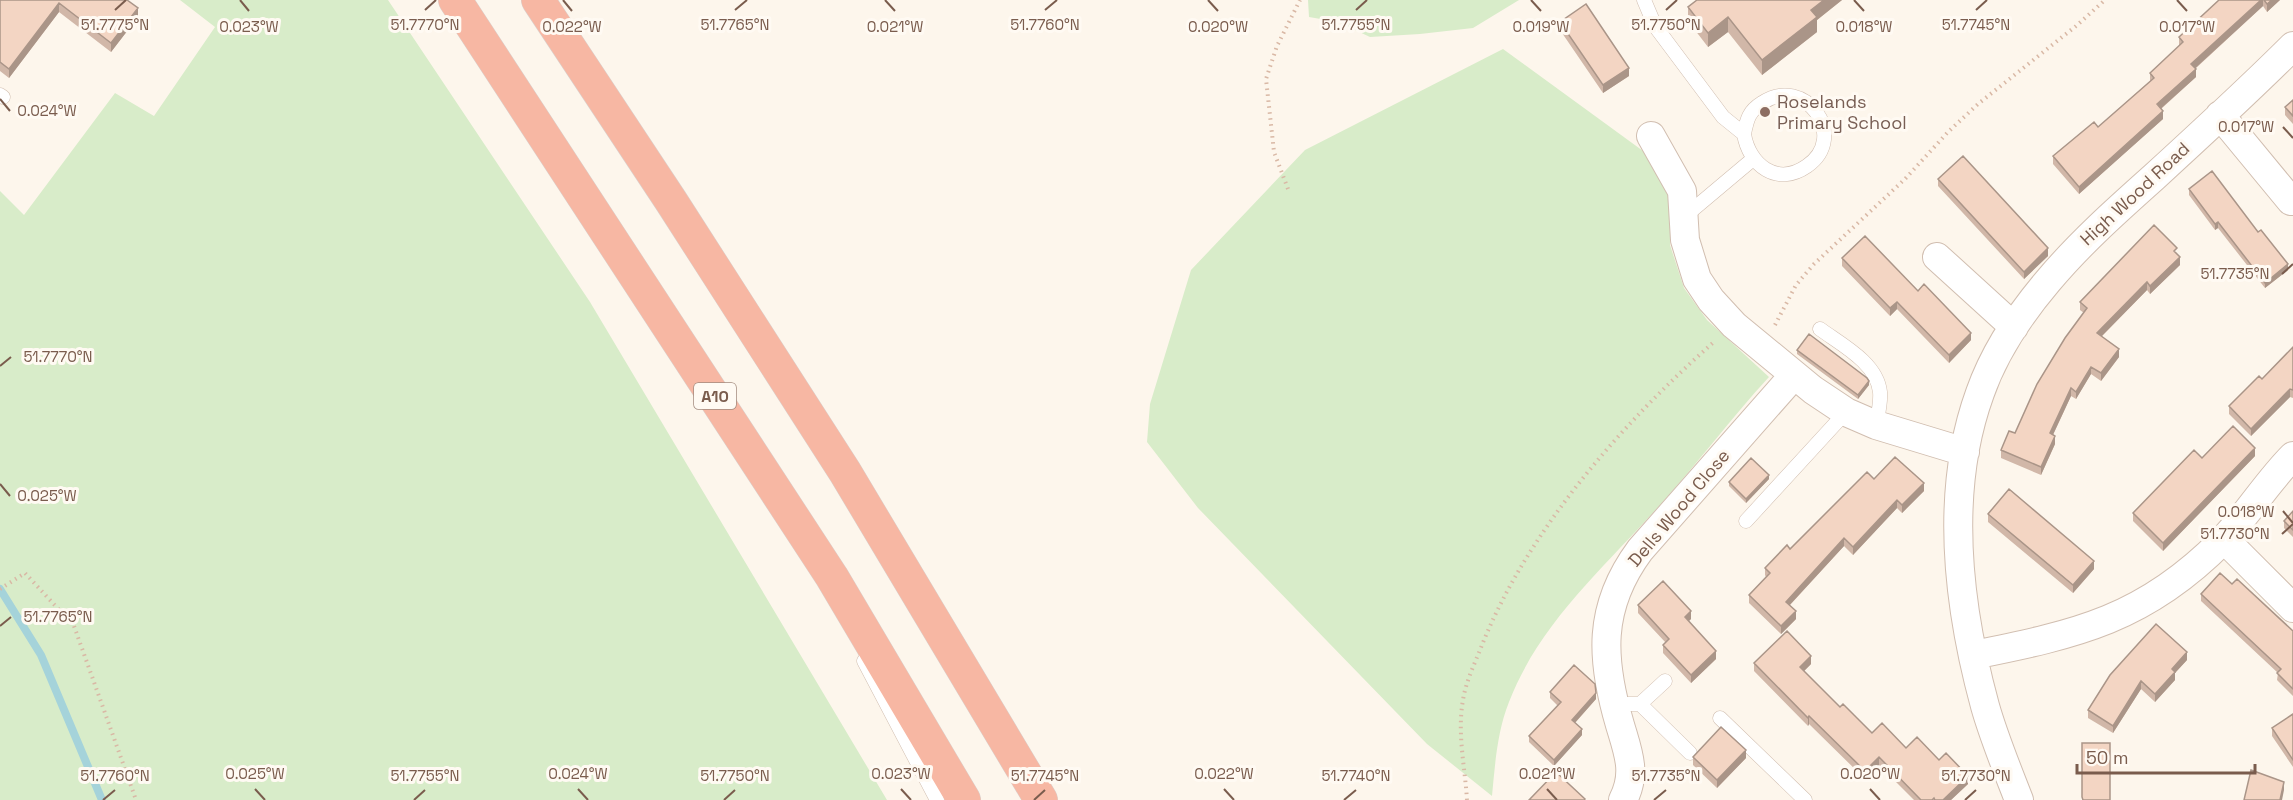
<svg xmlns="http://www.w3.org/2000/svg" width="2293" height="800" font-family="'Space Grotesk',sans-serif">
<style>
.green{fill:#d8ecc9}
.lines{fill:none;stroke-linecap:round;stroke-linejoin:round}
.stream{stroke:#a5d3da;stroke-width:8}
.lane-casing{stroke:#d1beb0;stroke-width:15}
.street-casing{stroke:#d1beb0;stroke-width:30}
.highway-casing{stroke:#dad1cd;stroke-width:34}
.path{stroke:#d9b8a5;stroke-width:4;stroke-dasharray:1.5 4.5;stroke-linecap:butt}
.lane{stroke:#fff;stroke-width:14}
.street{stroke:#fff;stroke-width:28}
.highway{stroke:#f7b7a3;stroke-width:33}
.wall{fill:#d1b7a8}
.shaded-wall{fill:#aa9588}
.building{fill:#f3d5c3;stroke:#aa9588;stroke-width:1.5}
.ticks{fill:none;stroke:#7a5c4d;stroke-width:2}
.education-dot{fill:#8d6e63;stroke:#fffaf3;stroke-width:2}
.labels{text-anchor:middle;stroke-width:6;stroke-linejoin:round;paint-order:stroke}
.shield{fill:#fffaf3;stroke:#a28b7f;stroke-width:1.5}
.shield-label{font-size:16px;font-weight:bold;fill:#7a5c4d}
.education-label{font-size:18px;fill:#785e54;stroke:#fffaf3;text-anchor:start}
.street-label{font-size:18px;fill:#7a5c4d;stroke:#fffaf3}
.ticks-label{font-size:15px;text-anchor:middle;fill:#7a5c4d;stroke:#fffaf3;stroke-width:6;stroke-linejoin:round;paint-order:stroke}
</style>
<rect width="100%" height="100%" fill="#fdf6ec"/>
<path class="green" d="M180,0H388L590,302L887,800H0V191L24,215L115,93L154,116L215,27Z
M1308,0H1519L1473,28L1420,34L1370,37L1338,22L1309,17Z
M1503,49L1676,175L1670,206V245L1684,288L1707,320L1769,377C1731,418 1698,463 1660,505C1604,568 1540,622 1509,702C1497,732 1495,765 1492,796L1427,744L1198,508L1147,442L1150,404L1191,270L1305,150Z"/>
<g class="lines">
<path class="stream" d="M0,589L41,655L102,800"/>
<defs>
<path id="lane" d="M1644,0L1655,26L1723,117L1744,134C1749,165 1777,187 1807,166C1850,136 1804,74 1762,103C1749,111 1747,119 1744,134
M0,95L3,97
M1684,217L1753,159
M1820,329C1842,345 1877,363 1880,392C1881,403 1878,415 1876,425
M1746,521L1846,412
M864,661L937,800
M1614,704H1640L1690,753
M1640,704L1665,681
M1720,718L1805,800"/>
<path id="street" d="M2220,115L2291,201
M1651,136L1682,191L1685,240L1697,279L1711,300L1734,325L1813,390L1846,412L1876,425L1965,452
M1937,257L2014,327
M2224,539L2293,608
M1973,655C2078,634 2145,619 2222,541C2248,514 2267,482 2293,456
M1623,800C1637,773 1628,752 1620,725C1601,660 1597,608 1640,550L1794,375
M2019,800C2007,769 1994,738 1985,706C1958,607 1944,492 1980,393C1994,353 2020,314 2048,281C2080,243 2117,210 2154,177C2201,134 2248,91 2293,46"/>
<path id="highway" d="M455,0L832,577L964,800
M538,0L671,201L845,472L1041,800"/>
</defs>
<use href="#lane" class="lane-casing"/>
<use href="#street" class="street-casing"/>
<use href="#highway" class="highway-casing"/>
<path class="path" d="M1288,189L1274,152L1266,79L1277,46L1300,0
M1775,325L1796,285L1814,264L1905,179L1948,132L1978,104L2076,26L2105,0
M0,589L25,573L74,626L136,800
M1467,800C1465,767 1457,733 1463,700C1466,681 1475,663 1482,645C1528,530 1623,422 1715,341"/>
<use href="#lane" class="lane"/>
<use href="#street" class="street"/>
<use href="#highway" class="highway"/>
</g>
<path class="wall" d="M0,0H127L138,17L111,52L59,12L9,78L0,71Z
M1697,0H1842L1817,20V32L1762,75L1728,32L1708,47L1688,21V7Z
M2219,0H2280L2267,12L2263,6L2195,69L2196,77L2161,109L2163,119L2079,194L2053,164V156L2098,127L2150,81V73L2179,46V37Z
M1560,22L1629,76L1603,93L1560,30Z
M2293,100V124L2285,115V107Z
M1938,179L2048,256L2024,279L1938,186Z
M2189,189L2258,232L2288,270L2265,288L2218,228L2215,230L2189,195Z
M2177,254L2180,265L2150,294L2147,290L2102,336L2119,357L2101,381L2091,374L2076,399L2071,396L2053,435L2055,444L2041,475L2001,458V450L2015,433L2084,313L2080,310V302Z
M1842,258L1918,291L1971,340L1949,363L1897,309L1890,316L1842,266Z
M2293,347V398L2290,397L2251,436L2229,414V406L2262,379Z
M1797,350L1869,385L1858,399L1797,354Z
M2255,456L2163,551L2133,521V513L2202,458Z
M1769,479L1746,503L1729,486V482Z
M1874,479L1924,491L1902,513L1897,508L1853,555L1844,546L1790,605L1796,619L1781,634L1749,603V595L1766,577L1765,575V568L1790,549Z
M2293,511V537L2284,528V521Z
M1988,514L2094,569L2073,593L1988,522Z
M2232,584L2293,631V696L2277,680L2278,673L2201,601V594Z
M1638,605L1691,619L1688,621L1716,659L1691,683L1663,653V645L1666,643L1638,613Z
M2187,660L2175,673V680L2155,702L2141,689L2113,733L2088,718V710L2110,675Z
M1754,663L1811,664L1804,671L1840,707L1872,733L1906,748L1939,760L1968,784L1951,800H1914L1879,765L1865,779L1809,724L1808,726L1754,671Z
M1550,692L1596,699L1575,723L1582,735L1554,766L1529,742V736L1558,706L1550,698Z
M2293,714V767L2272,736V728Z
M1693,757L1746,758L1717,788L1693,765Z"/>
<path class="shaded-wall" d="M1824,0H1842L1817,20V32L1762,75V60L1811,10Z
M2261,0H2263V6L2191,72V64Z
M2272,0H2280L2267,12V4Z
M59,3V12L9,78V69Z
M138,8V17L111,52V43Z
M1728,17V32L1708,47V33Z
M1629,68V76L1603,93V85Z
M2196,69V77L2157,112V104Z
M2163,111V119L2079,194V187Z
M2218,222V228L2215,230V224Z
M2048,248V256L2024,279V272Z
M2180,257V265L2150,294V286Z
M2288,264V270L2265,288V283Z
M2147,282V290L2097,341V333Z
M1897,302V309L1890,316V308Z
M1971,333V340L1949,363V355Z
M2119,349V357L2101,381V373Z
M2091,367V374L2076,399V392Z
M1869,381V385L1858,399V395Z
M2071,388V396L2050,441V433Z
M2290,389V397L2251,436V429Z
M2055,436V444L2041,475V467Z
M2255,448V456L2163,551V543Z
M1769,475V479L1746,503V499Z
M1924,483V491L1902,513V505Z
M1897,500V508L1853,555V547Z
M1844,538V546L1786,609V602Z
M2094,561V569L2073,593V585Z
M1691,611V619L1685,625V617Z
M1796,611V619L1781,634V626Z
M1716,651V659L1691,683V675Z
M2187,652V660L2175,673V680L2155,702V694L2172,669Z
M1811,656V664L1800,675V667Z
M2141,681V689L2113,733V726Z
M1596,693V699L1572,726V720Z
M1809,716V724L1808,726V718Z
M1582,729V735L1554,766V760Z
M1746,750V758L1717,788V780Z
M1879,757V765L1865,779V771Z
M1968,776V784L1951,800H1943Z
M2284,782V790L2282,800H2280Z"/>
<path class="building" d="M0,0H127L138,8L111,43L59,3L9,69L0,62Z
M1697,0H1824L1811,10L1817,17L1762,60L1728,17L1708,33L1688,7Z
M2219,0H2261L2191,64L2196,69L2157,104L2163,111L2079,187L2053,156L2094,122L2098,127L2154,78L2150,73L2183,42L2179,37Z
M2264,0H2272L2267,4Z
M1586,4L1629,68L1603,85L1560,22Z
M2293,100V116L2285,107Z
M1963,156L2048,248L2024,272L1938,179Z
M2212,171L2258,232L2261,230L2288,264L2265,283L2218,222L2215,224L2189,189Z
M2154,225L2177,248L2174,251L2180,257L2150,286L2147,282L2097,333L2119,349L2101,373L2091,367L2076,392L2071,388L2050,433L2055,436L2041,467L2001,450L2009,431L2015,433L2037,384L2065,338L2087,308L2080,302Z
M1865,236L1918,291L1924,284L1971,333L1949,355L1897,302L1890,308L1842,258Z
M1809,334L1867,378L1869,381L1858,395L1797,350Z
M2293,347V390L2290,389L2251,429L2229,406L2259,376L2262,379Z
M2233,426L2255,448L2163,543L2133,513L2194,450L2202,458Z
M1895,457L1924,483L1902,505L1897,500L1853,547L1844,538L1786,602L1796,611L1781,626L1749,595L1770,573L1765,568L1787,545L1790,549L1867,472L1874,479Z
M1751,458L1769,475L1746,499L1729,482Z
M2009,489L2094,561L2073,585L1988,514Z
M2293,511V530L2284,521Z
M2220,573L2232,584L2237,579L2293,631V689L2277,673L2281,669L2201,594Z
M1663,581L1691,611L1685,617L1716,651L1691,675L1663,645L1669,639L1638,605Z
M2156,624L2187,652L2172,669L2175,672L2155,694L2141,681L2113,726L2088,710L2110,675Z
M1787,631L1811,656L1800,667L1840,707L1843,704L1872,733L1882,723L1906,748L1917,737L1939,760L1946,753L1968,776L1943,800H1935L1934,798L1932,800H1921L1879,757L1865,771L1809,716L1808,718L1754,663Z
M1574,665L1595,684L1596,693L1572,720L1582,729L1554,760L1529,736L1561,702L1550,692Z
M2293,714V760L2272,728Z
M1721,727L1746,750L1717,780L1693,757Z
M2082,743H2110V800H2083L2082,797Z
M2251,770L2284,782L2280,800H2244Z
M1556,772L1585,799L1584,800H1529Z"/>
<path class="ticks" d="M240,0L249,11M563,0L572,11M885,0L895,11M1208,0L1218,11M1531,0L1541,11M1854,0L1864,11M2177,0L2187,11M115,10L126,0M425,10L436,0M735,10L747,0M1045,10L1057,0M1356,10L1367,0M1666,10L1677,0M1976,10L1987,0M0,99L10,111M2283,127L2293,138M2282,274L2293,264M0,366L11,357M0,484L10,496M2283,511L2293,523M2282,534L2293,524M0,626L11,617M255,789L265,800M578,789L588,800M901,789L911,800M1224,789L1234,800M1547,789L1557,800M1870,789L1880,800M103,800L115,790M414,800L425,790M724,800L735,790M1034,800L1045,790M1344,800L1356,790M1654,800L1666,790M1965,800L1976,790"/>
<circle class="education-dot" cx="1765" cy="112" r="6"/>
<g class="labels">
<rect class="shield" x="694" y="383" width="42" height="26" rx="4.5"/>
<g class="shield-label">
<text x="715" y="402">A10</text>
</g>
<g class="education-label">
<text x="1777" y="108">Roselands<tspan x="1777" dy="21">Primary School</tspan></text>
</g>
<g class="street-label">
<text transform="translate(2135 194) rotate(-43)" y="6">High Wood Road</text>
<text transform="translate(1679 508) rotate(-50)" y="6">Dells Wood Close</text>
</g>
</g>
<g class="ticks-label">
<text x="115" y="30">51.7775°N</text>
<text x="425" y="30">51.7770°N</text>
<text x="735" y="30">51.7765°N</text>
<text x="1045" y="30">51.7760°N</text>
<text x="1356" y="30">51.7755°N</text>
<text x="1666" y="30">51.7750°N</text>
<text x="1976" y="30">51.7745°N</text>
<text x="249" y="32">0.023°W</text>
<text x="572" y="32">0.022°W</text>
<text x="1541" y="32">0.019°W</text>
<text x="1864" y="32">0.018°W</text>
<text x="895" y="32">0.021°W</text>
<text x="1218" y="32">0.020°W</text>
<text x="2187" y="32">0.017°W</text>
<text x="47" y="116">0.024°W</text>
<text x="2246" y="132">0.017°W</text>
<text x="2235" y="279">51.7735°N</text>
<text x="58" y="362">51.7770°N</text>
<text x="47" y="501">0.025°W</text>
<text x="2246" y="517">0.018°W</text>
<text x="2235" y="539">51.7730°N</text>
<text x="58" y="622">51.7765°N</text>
<text x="255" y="779">0.025°W</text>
<text x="578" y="779">0.024°W</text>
<text x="901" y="779">0.023°W</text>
<text x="1224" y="779">0.022°W</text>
<text x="1547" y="779">0.021°W</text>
<text x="1870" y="779">0.020°W</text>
<text x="115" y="781">51.7760°N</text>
<text x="425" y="781">51.7755°N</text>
<text x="735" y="781">51.7750°N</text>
<text x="1045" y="781">51.7745°N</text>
<text x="1356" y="781">51.7740°N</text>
<text x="1666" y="781">51.7735°N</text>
<text x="1976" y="781">51.7730°N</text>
</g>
<path d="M2077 764v9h178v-9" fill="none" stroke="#7a5c4d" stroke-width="3"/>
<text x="2086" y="764" font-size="18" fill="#7a5c4d" stroke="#fffaf3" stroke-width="4.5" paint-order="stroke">50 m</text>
</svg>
